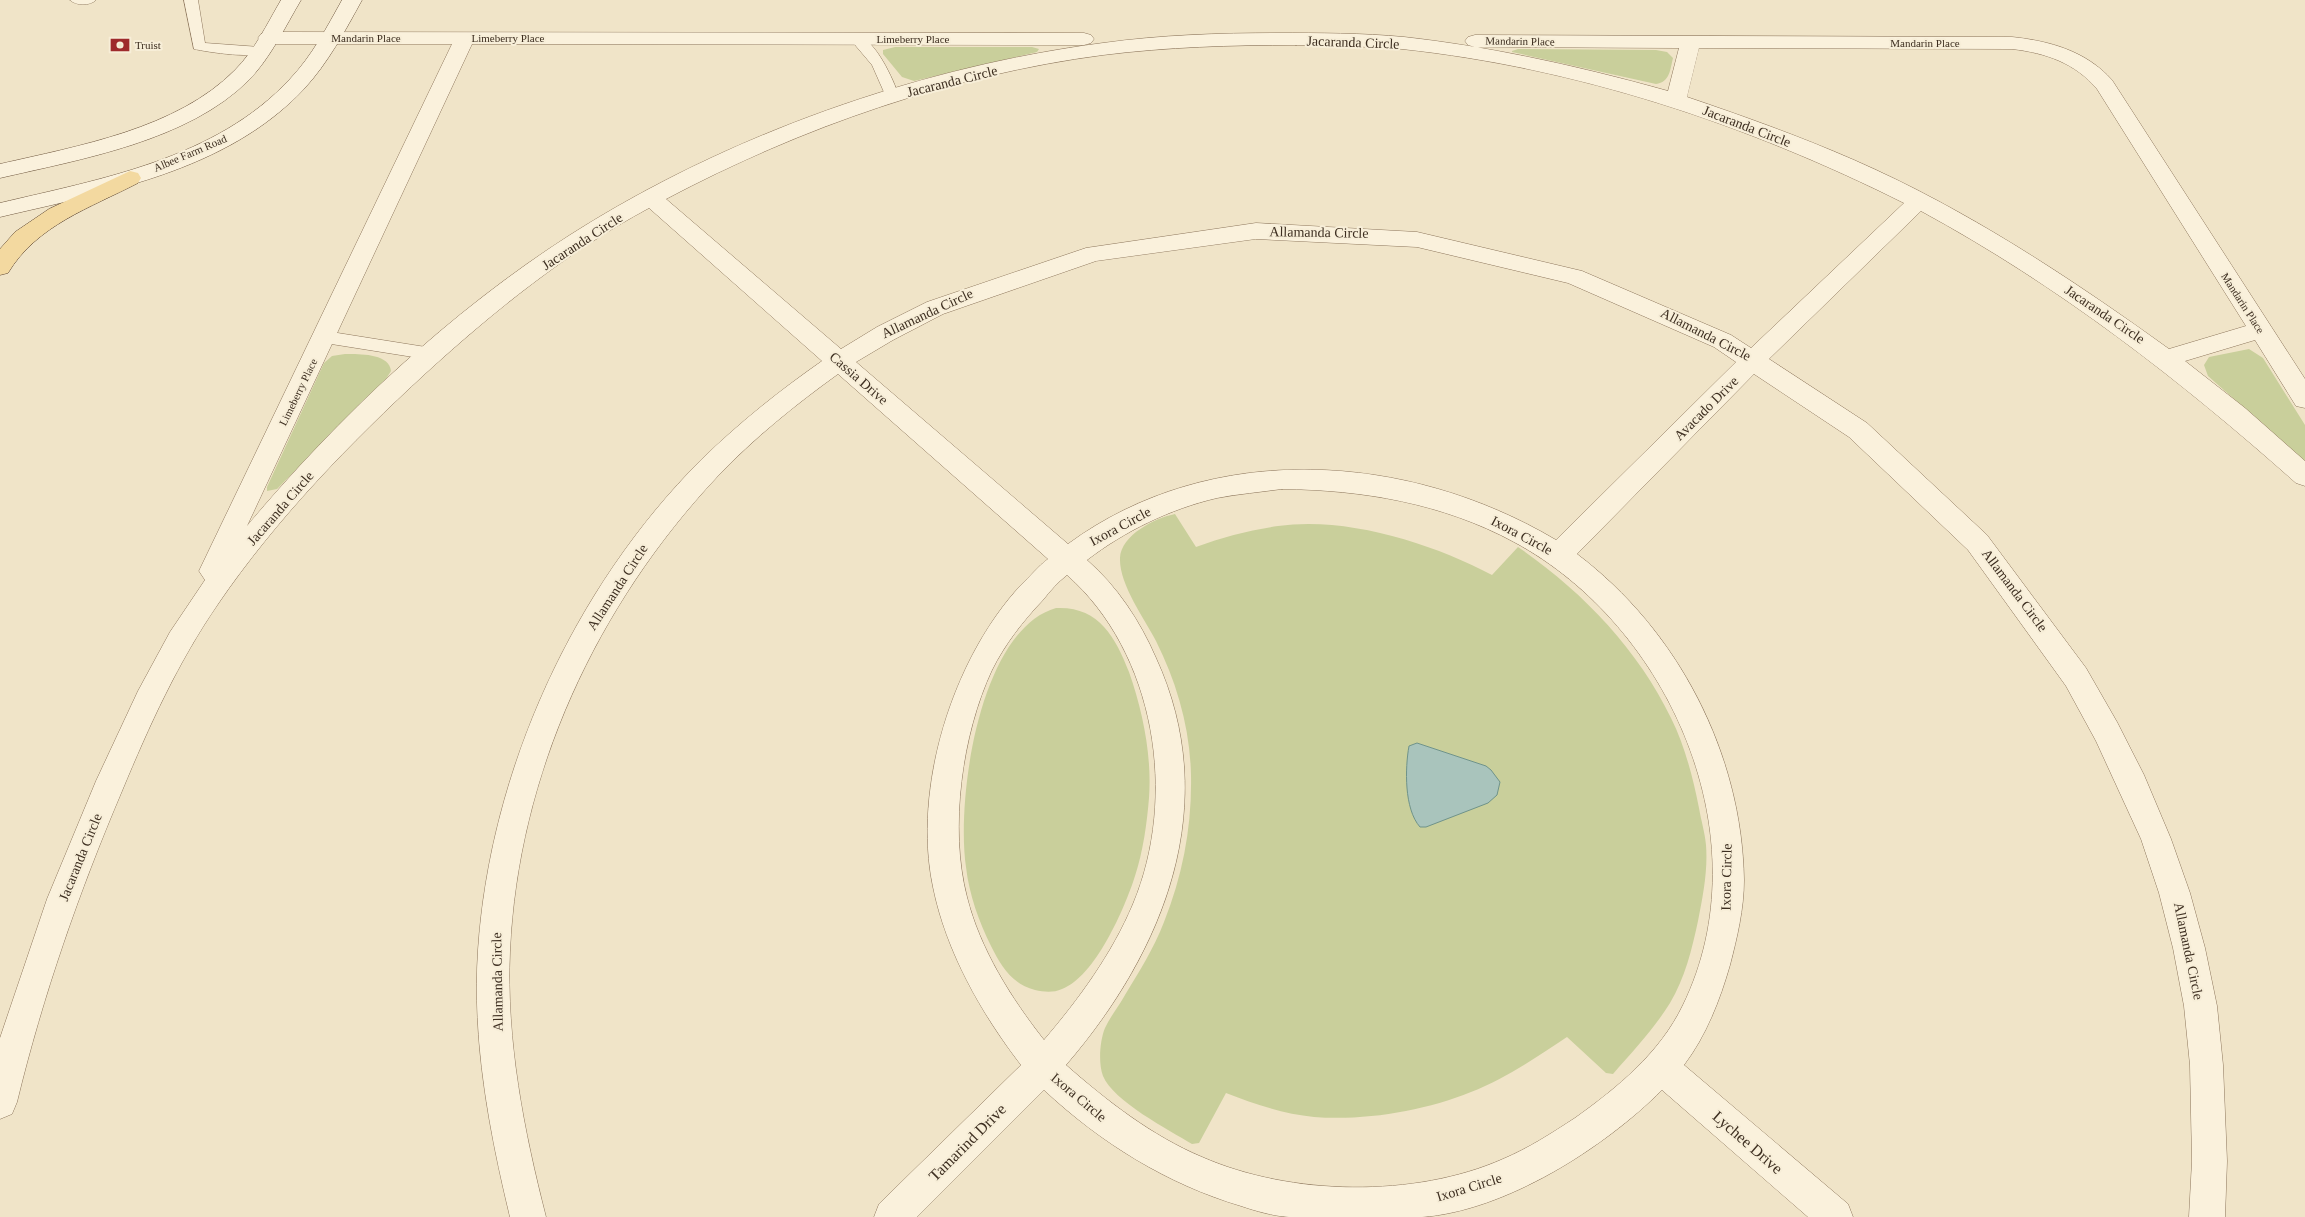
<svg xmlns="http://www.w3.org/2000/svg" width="2305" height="1217" font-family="Georgia,serif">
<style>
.green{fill:#c9cf9b}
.water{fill:#a9c4bc;stroke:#6f938a}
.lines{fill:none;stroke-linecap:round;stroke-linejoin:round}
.service-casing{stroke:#8d765c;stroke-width:1}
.minor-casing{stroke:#8d765c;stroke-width:1}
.secondary-casing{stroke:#6f573f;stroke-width:1}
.primary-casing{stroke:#5b4430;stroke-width:1}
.service{fill:#faf1dc;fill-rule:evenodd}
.minor{fill:#faf1dc;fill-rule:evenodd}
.secondary{fill:#faf1dc;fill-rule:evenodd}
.primary{fill:#f3d9a0;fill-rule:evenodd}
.labels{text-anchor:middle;stroke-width:4;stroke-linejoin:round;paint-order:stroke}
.far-street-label{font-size:11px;fill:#3d2e20;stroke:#f7eed8}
.far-poi-label{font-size:11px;fill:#3d2e20;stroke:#f7eed8;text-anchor:start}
.street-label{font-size:14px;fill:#3d2e20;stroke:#f7eed8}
.near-street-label{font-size:16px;fill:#3d2e20;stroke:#f7eed8}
</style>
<rect width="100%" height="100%" fill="#f0e4c8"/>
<path class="green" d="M895,47H1032L1039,49L1037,52L914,81L902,77L883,54V50Z
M1518,49L1656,50L1667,52L1673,58C1670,70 1670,82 1656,84L1512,52V51Z
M2249,349L2263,358L2305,425V462L2208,376L2204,365L2209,357Z
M345,354C357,354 390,353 391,371L386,379L277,489L267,491V487L324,363L332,356Z
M1175,514L1196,547C1223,537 1250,530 1278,526C1346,516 1432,543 1492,575L1518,547C1581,590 1638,649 1671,718C1685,746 1693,778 1699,808C1701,820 1705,833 1706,845C1708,870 1703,896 1698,921C1692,949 1685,978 1670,1003C1654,1029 1633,1051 1613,1074L1606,1073L1567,1037C1537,1057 1505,1079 1471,1092C1424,1111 1365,1121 1314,1117C1284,1114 1254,1104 1226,1093L1199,1143L1192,1144C1169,1130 1113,1101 1103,1076C1098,1063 1100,1040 1105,1028C1110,1017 1119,1006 1125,995C1139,972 1154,948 1164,922C1183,874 1192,826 1191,775C1190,728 1177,683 1156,641C1144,618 1119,584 1120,558C1121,535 1155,518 1175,514Z
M1056,608C1098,606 1115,636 1129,672C1143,712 1152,756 1149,798C1147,823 1143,852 1135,876C1125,908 1095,977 1062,989C1053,993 1044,992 1035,990C1012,984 1001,966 991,946C979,922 969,894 966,867C956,800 979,630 1056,608Z"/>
<path class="water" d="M1417,743L1486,766L1491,770L1500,782L1497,795L1488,803L1426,827H1420C1404,809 1405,768 1409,746Z"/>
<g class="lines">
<defs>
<path id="service" d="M70,0H96C90,6 76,6 70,0Z
M184,0H198L205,43L260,47L267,51C259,60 207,52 194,49Z
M857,35C876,40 893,79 899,96L897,99L892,100L887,99L872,65L850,39Z
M325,331L432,348L438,350L440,354L438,358L432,360L325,343L319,341L317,337L319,333Z"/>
<path id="minor" d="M268,32L1084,33L1091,35L1094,39L1091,43L1084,45L472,44L247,526C338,417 451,311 570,235C727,135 919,67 1103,43C1161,35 1219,33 1277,33C1319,33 1362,33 1404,37C1493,47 1582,67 1668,91L1679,48L1475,47L1468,45L1465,41L1468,37L1475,35L2012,37C2050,41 2086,51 2112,80L2305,379V408L2296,406L2255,340L2185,361L2245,408L2305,461V486L2296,483C2179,379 2059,286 1921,211L1769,359L1867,423L1987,535L2086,668L2117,722L2144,775L2171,839L2190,893L2205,948L2217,1006L2223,1065L2227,1161L2225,1217H2189L2192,1161L2190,1065L2184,1006L2173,948L2159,893L2141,839L2096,741L2066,686L1968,550L1849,437L1754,374L1577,554C1678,630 1742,754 1744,880C1744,909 1737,938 1730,965C1720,1000 1706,1036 1684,1065L1848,1204L1853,1217H1808L1662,1090C1604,1148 1505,1211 1422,1217C1400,1217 1378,1217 1357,1217C1335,1217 1311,1217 1289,1217C1273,1216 1256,1211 1241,1206C1167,1184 1101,1143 1044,1090L917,1217H874L879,1204L1021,1065C981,1013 946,951 933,887C912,788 953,658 1021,585C1030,577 1038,566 1048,559L838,374C795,405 754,438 717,477C597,605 518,774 510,951C506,1041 524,1131 546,1217H510C489,1130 472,1040 478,950C490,771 574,587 701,460C739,423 779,391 822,361L649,208C567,252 494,311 426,373C350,443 276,519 218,604C178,662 149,726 122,791C79,892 43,995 17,1102L12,1114L0,1119V1038L47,899L96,781L138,691L170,632L205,580L199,571L452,44H268L261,42L258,38L261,34ZM1296,45C1331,46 1367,46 1402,49C1578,68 1746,124 1904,203L1751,348L1731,335L1582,271L1417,232L1256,223L1086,248L927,302L877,327L841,349L666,199C802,127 951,75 1103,55C1167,47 1232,45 1296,45ZM1699,48L2012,49C2046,53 2075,63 2097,89L2246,326L2169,349C2069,277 1966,209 1854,160C1799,136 1743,116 1687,97ZM1256,239L1417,247L1568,283L1714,347L1736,362L1556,540C1408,452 1211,439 1068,544L856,362L893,340L943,314L1096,261ZM1282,489C1363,490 1442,503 1514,542C1670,626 1764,839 1683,1005C1660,1053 1617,1088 1575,1118C1552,1133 1529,1148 1503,1159C1415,1198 1291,1196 1202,1157C1152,1136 1107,1101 1066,1065C1165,950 1223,804 1156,658C1140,621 1117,586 1087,560C1125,531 1170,509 1217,498C1238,494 1261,492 1282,489ZM1067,575C1156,653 1178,797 1133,904C1112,954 1079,999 1044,1040C1011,998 980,949 967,897C949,828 962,734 992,670C1005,644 1023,621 1043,600C1050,591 1058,582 1067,575Z"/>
<path id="secondary" d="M281,0H301C285,27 271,57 249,80C188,141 82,159 0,178V164C78,146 177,129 235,70C255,50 267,24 281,0Z
M342,0H362C345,31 328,63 304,89C226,172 105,192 0,217V203C101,179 216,159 290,79C312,56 327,27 342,0Z"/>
<path id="primary" d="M130,171L138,173L141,178L138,183C90,208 37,225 8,273L0,275V249L15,232L49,209Z"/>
</defs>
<use href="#service" class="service-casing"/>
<use href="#minor" class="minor-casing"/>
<use href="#secondary" class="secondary-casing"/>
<use href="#primary" class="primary-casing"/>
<use href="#service" class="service"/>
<use href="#minor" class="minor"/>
<use href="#secondary" class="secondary"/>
<use href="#primary" class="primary"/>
</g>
<defs>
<symbol id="bank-bare" viewBox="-9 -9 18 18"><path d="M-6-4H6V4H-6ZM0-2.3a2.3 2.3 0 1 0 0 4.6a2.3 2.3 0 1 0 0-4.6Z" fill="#9e2a2b" stroke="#f7eed8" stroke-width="2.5" paint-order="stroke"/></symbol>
</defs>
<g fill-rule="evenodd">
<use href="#bank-bare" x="106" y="31" width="28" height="28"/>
</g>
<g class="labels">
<g class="far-street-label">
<text x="366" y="42">Mandarin Place</text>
<text x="508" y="42">Limeberry Place</text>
<text x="913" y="43">Limeberry Place</text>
<text transform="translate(1520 41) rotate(1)" y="4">Mandarin Place</text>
<text x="1925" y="47">Mandarin Place</text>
<text transform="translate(190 153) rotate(-23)" y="4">Albee Farm Road</text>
<text transform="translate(2243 303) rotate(57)" y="4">Mandarin Place</text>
<text transform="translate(298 392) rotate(-64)" y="4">Limeberry Place</text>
</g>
<g class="far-poi-label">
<text x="135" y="49">Truist</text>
</g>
<g class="street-label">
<text transform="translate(1353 42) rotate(2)" y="5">Jacaranda Circle</text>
<text transform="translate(952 81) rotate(-14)" y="5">Jacaranda Circle</text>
<text transform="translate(1747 126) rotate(21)" y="5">Jacaranda Circle</text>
<text transform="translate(1319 232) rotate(1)" y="5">Allamanda Circle</text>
<text transform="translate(582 241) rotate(-33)" y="5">Jacaranda Circle</text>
<text transform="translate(927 313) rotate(-25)" y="5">Allamanda Circle</text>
<text transform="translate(2105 314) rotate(34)" y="5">Jacaranda Circle</text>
<text transform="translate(1706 334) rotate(27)" y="5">Allamanda Circle</text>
<text transform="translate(859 378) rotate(41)" y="5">Cassia Drive</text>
<text transform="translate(1706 408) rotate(-45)" y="5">Avacado Drive</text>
<text transform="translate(280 508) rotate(-49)" y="5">Jacaranda Circle</text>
<text transform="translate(1120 526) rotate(-28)" y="5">Ixora Circle</text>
<text transform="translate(1522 535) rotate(28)" y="5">Ixora Circle</text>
<text transform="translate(617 587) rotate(-57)" y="5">Allamanda Circle</text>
<text transform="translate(2015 590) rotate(53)" y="5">Allamanda Circle</text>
<text transform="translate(80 857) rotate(-68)" y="5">Jacaranda Circle</text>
<text transform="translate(1726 877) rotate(-89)" y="5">Ixora Circle</text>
<text transform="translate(2189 951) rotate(78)" y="5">Allamanda Circle</text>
<text transform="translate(497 982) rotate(-91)" y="5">Allamanda Circle</text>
<text transform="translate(1079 1097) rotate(40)" y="5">Ixora Circle</text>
<text transform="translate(1469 1187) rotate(-17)" y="5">Ixora Circle</text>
</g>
<g class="near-street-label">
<text transform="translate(967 1142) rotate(-45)" y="6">Tamarind Drive</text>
<text transform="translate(1748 1142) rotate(41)" y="6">Lychee Drive</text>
</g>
</g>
</svg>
